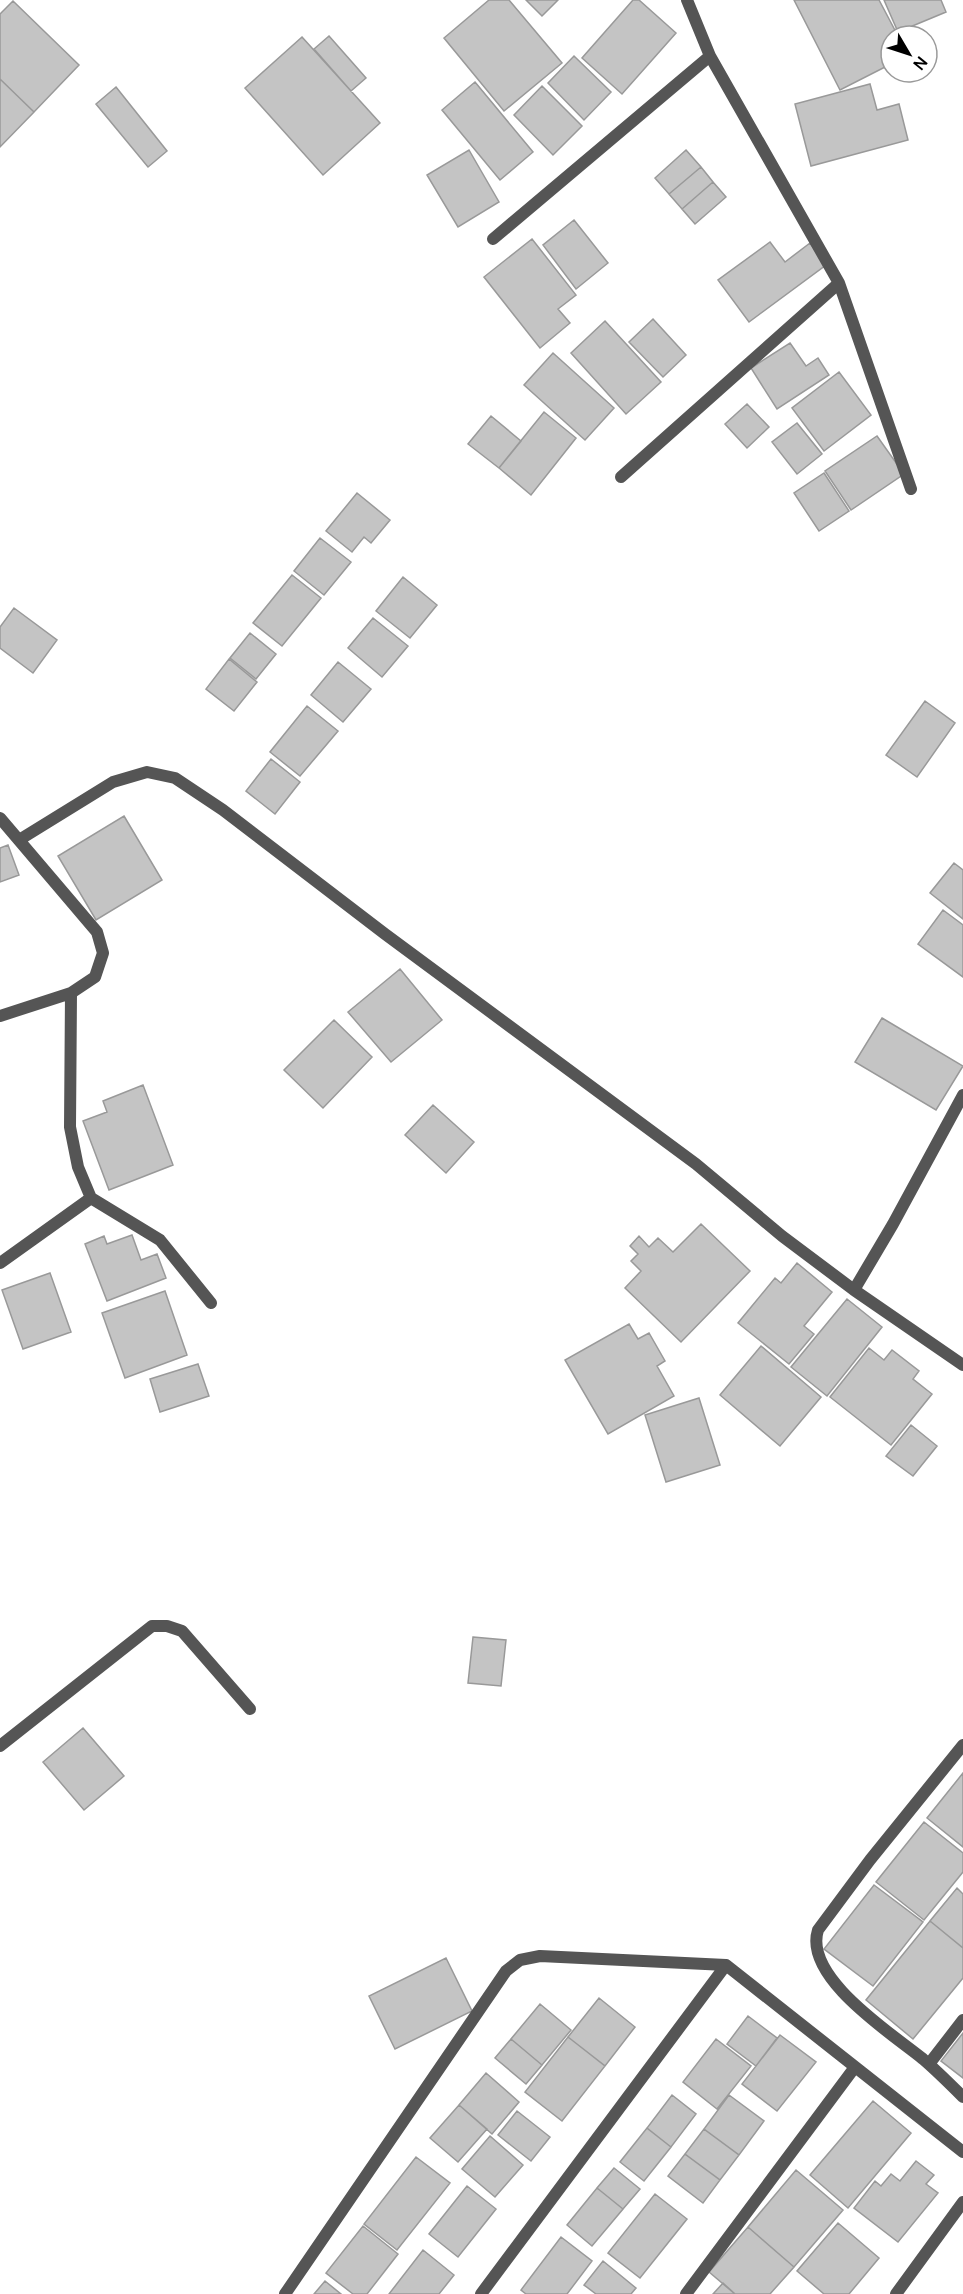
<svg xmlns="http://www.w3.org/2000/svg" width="963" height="2294" font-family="Manrope,sans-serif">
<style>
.building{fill:#c4c4c4;stroke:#999;stroke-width:1.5}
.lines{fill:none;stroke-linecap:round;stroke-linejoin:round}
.street{stroke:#555;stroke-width:12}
</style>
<rect width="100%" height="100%" fill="#fff"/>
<path class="building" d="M489,0H509L562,63L504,111L444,38Z
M526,0H558L542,16Z
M633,0H639L676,33L622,94L582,58Z
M794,0H879L898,36H891V64L840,90Z
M884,0H941L946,12L898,32Z
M13,1L79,65L34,112L0,79V14Z
M329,36L366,78L351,91L314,49Z
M302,37L380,123L323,175L245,88Z
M574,56L611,92L584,120L548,83Z
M0,79L34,112L0,147Z
M475,82L533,152L500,180L442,110Z
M870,84L877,110L899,104L908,140L811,166L795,104Z
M542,86L582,126L553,155L514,115Z
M116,87L167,151L148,167L96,104Z
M469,150L499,202L458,227L427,175Z
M686,150L701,167L669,194L655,178Z
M701,167L713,182L682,209L669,194Z
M713,182L726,197L695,224L682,209Z
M574,220L608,263L576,289L543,245Z
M532,239L576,295L558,309L570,323L540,348L484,277Z
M770,242L785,262L810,243L826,265L749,322L718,280Z
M653,319L686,355L663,377L629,342Z
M605,321L661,382L626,414L571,353Z
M790,343L806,366L818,358L829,375L777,409L751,368Z
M553,353L614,408L585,440L524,385Z
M839,372L871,415L824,451L792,408Z
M747,404L769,427L747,448L725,424Z
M544,412L576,438L531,495L499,468Z
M491,416L521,441L499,468L468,444Z
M797,423L822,454L797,474L772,442Z
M877,436L904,474L851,510L825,471Z
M824,473L849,511L819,531L794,493Z
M357,493L390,520L371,543L364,537L352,552L326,531Z
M320,538L351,562L324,595L294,571Z
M292,575L321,598L282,646L253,623Z
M403,577L437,605L410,638L376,611Z
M14,608L57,640L33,673L0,648V627Z
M373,618L408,646L382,677L348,648Z
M250,633L276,654L256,679L230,658Z
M229,659L257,682L234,711L206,689Z
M338,662L371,689L343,722L311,695Z
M925,701L955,723L917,777L886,755Z
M307,706L338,731L300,776L270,752Z
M271,759L300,782L275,814L246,791Z
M124,816L162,880L96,920L58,856Z
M8,845L19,875L0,882V848Z
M954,863L963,870V919L930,893Z
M943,910L963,925V977L918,944Z
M400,969L442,1020L391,1062L348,1012Z
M882,1018L963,1066L936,1110L855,1062Z
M334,1020L372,1057L323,1108L284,1070Z
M143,1085L173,1165L109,1190L83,1121L107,1112L103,1101Z
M433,1105L474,1142L446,1173L405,1135Z
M701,1224L750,1271L681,1342L625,1288L641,1271L631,1261L638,1254L630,1246L639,1236L649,1247L658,1238L673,1252Z
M132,1235L141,1260L157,1254L166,1278L107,1301L85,1244L104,1236L107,1244Z
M797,1263L832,1292L804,1326L814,1334L789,1364L738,1323L775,1278L781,1283Z
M50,1273L71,1332L23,1349L2,1290Z
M165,1291L187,1355L125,1378L102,1313Z
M847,1299L882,1327L827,1396L791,1367Z
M629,1324L638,1339L649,1333L665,1361L657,1366L674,1396L608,1434L565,1360Z
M761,1346L821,1397L780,1446L720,1395Z
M869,1348L884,1360L892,1350L919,1371L913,1379L932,1394L891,1445L830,1397Z
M198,1364L209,1396L160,1412L150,1379Z
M699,1398L720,1465L666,1482L645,1415Z
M911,1425L937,1446L913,1476L886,1456Z
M473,1637L506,1640L501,1686L468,1683Z
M83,1728L124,1776L84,1810L43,1762Z
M963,1773V1847L927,1818Z
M924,1822L963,1853V1872L924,1920L876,1882Z
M874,1885L923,1922L873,1986L824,1949Z
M957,1888L963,1894V1948L930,1921Z
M930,1921L963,1948V1978L913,2039L866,2000Z
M446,1958L472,2011L395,2049L369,1996Z
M599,1998L635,2027L605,2066L568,2037Z
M540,2004L571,2030L542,2065L511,2039Z
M748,2016L777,2038L756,2066L727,2044Z
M963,2033V2078L941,2061Z
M780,2035L816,2062L777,2111L742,2084Z
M568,2037L605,2066L562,2121L525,2092Z
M511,2039L542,2065L526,2084L495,2058Z
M716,2039L751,2066L717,2109L683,2082Z
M486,2073L519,2102L492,2134L459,2105Z
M672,2095L696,2114L671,2147L647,2128Z
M729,2095L764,2121L739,2155L704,2129Z
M873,2101L911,2133L848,2208L810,2175Z
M459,2105L487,2129L458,2162L430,2138Z
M517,2111L550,2137L531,2161L498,2135Z
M647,2128L671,2147L644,2181L620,2162Z
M704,2129L739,2155L720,2180L685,2154Z
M490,2136L523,2165L495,2197L462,2169Z
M685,2154L720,2180L703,2203L668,2176Z
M416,2157L450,2183L397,2250L364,2224Z
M916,2161L934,2175L926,2184L938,2193L898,2242L854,2208L875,2181L881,2186L891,2174L900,2181Z
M614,2168L640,2189L623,2209L597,2188Z
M796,2170L843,2210L794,2267L748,2227Z
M467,2186L496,2209L458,2257L429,2234Z
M597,2188L623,2209L592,2246L567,2225Z
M655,2194L687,2219L640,2278L608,2253Z
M838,2223L879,2258L849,2294H824L797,2271Z
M363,2226L398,2254L367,2294H353L326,2273Z
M748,2227L794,2267L770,2294H735L709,2272Z
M561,2237L592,2261L567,2294H526L521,2290Z
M423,2250L454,2275L439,2294H389Z
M603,2261L636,2288L631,2294H596L584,2285Z
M325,2281L341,2294H314Z
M723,2283L735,2294H713Z"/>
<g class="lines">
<path class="street" d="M687,0L710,56L839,283L911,489
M493,239L710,56
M621,477L839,283
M0,818L97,932L103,953L95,977L71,993L0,1016
M19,840L113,782L147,772L175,778L223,810L385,934L696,1164L782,1236L854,1290L963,1365
M71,993L70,1127L78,1167L91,1198L160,1240L211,1303
M0,1263L91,1198
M854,1290L893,1224L963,1095
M963,1745L870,1860L818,1930C803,1977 891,2033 923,2059C937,2071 950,2084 963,2097
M0,1746L152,1626H167L182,1631L250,1709
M929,2064L963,2020
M285,2294L506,1971L520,1960L540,1956L726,1965L963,2152
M481,2294L726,1965
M686,2294L855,2067
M896,2294L963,2202"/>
</g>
<g transform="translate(909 54) rotate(129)"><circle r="28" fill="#ffffff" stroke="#999999" stroke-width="1.5"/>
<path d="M0-4.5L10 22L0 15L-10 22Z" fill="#000000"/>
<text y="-9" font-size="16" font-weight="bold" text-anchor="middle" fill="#000000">N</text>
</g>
</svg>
